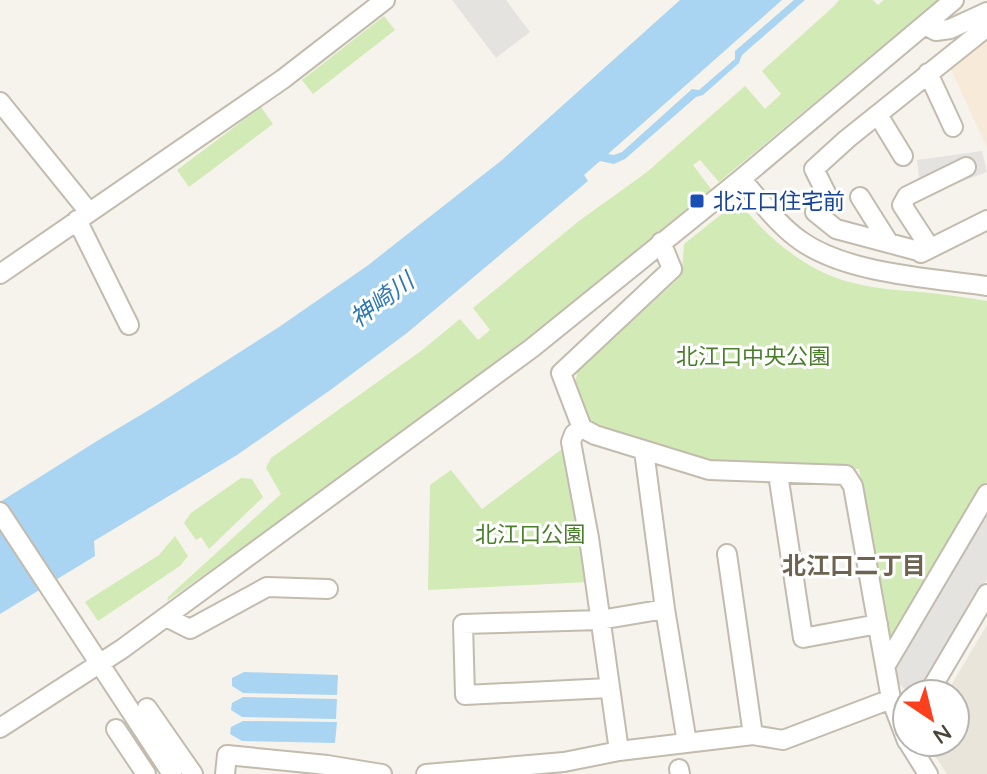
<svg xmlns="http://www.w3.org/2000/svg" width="987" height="774" font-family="Quicksand,'Noto Sans JP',sans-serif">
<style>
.residential{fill:#eae5da}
.commercial{fill:#f7ead8}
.green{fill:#d2eab5}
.parking{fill:#e5e3e0}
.water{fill:#a9d4f2}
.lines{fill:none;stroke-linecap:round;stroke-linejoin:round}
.minor-casing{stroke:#c2bbae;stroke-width:22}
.minor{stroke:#fff;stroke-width:18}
.transit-dot{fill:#1a4fb4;stroke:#fff;stroke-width:3}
.labels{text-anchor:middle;stroke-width:6;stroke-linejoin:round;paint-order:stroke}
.transit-label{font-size:22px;fill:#164399;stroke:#fff;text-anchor:start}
.park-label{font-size:22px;fill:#4a7f2a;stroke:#fff}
.water-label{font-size:24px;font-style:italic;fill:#2e7ab2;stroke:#fff}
.neighbourhood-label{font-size:24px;font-weight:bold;fill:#6e6250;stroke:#fff}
</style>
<rect width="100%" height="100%" fill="#f6f3ec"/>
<path class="residential" d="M987,625V774H947L926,742H955V694H946Z"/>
<path class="commercial" d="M987,37V148L950,67Z"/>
<path class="green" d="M839,0H873L878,5L884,0H938L719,182L700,160L693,165L711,189L526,340L268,530L167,601L168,597L281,494L266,468L271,458L421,351L460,319L478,340L490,330L473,308L579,221L647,172L745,86L765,109L781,94L762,71L834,6Z
M384,16L395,30L313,94L302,80Z
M261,107L273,124L189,187L177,170Z
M733,205C748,209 755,222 766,232C780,246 798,259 816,269C854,289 891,289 931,293C950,295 969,298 987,301V482L896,637L890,636L859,469L710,460L591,425L575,384L578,369L677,280L682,270L684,244Z
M566,446L589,582L428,590L430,485L451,470L482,509Z
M241,478L252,479L263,497L209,549L201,537L196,540L184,523L191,513Z
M175,536L188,556L180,566L98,621L85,602L159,555Z"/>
<path class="parking" d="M452,0H506L530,32L496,58Z
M982,151L987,172L921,197L917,160Z
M987,510V579L921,693L908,692L898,683L895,665Z"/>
<path class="water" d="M680,0H782L608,154L614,155L622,152L692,89L699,90L735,59V51L794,0H805L742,55L739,63L703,95L696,97L625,159L614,164L600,161L584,175L588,181L407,333L329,391L237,455L94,541L95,556L0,614V502L97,441L154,407L279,327L367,266L502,160Z
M244,672L338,675L337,695L243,693L232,686V678Z
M243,697L337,699L336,719L242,717L231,710L232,703Z
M243,721L337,722L335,743L242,741L230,734L231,727Z"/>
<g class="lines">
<defs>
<path id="minor" d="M925,25L936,31L950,29L987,12
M928,73L953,127
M0,102L89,212
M878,115L903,156
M741,179C760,200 778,225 801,241C848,274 931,278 987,286
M860,197L889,243
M77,220L129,325
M661,242L672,269L561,373L582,428L595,435L709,470L846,475L853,486L891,699L907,741
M930,248L902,205L907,196L966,167
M922,252L836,229L815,212L830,201L814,169L847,139L987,27
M921,253L987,220
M0,274L283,79L385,0
M582,428L574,434L571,442L589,538L619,751
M644,451L665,609L687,743
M778,474L803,638L878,624
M0,512L172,774
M727,554L753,735
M166,617L190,629L267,587L328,589
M886,665L987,494
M609,688L465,695L463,624L600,620L665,609
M928,694L987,594
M147,708L193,774
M0,728L122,649L532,348L741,179L954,0
M116,729L146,774
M908,742L928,774
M679,769L680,774
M225,774L227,755L327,765L382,774
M426,774L564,762L619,751L753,735L783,740L891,699"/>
</defs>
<use href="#minor" class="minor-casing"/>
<use href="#minor" class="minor"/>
</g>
<rect class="transit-dot" x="689" y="193" width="16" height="16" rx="4"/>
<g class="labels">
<g class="transit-label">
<text x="713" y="209">北江口住宅前</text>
</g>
<g class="park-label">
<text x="753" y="364">北江口中央公園</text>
<text x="530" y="542">北江口公園</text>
</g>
<g class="water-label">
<text transform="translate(382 300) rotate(-37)" y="8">神崎川</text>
</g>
<g class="neighbourhood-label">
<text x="854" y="574">北江口二丁目</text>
</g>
</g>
<g transform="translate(931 718) rotate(145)"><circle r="38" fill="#ffffff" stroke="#b7b4b0" stroke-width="2"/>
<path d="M0-6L14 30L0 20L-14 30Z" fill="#fc3f1d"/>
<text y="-12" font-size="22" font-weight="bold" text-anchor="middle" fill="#4b4439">N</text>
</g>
</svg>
